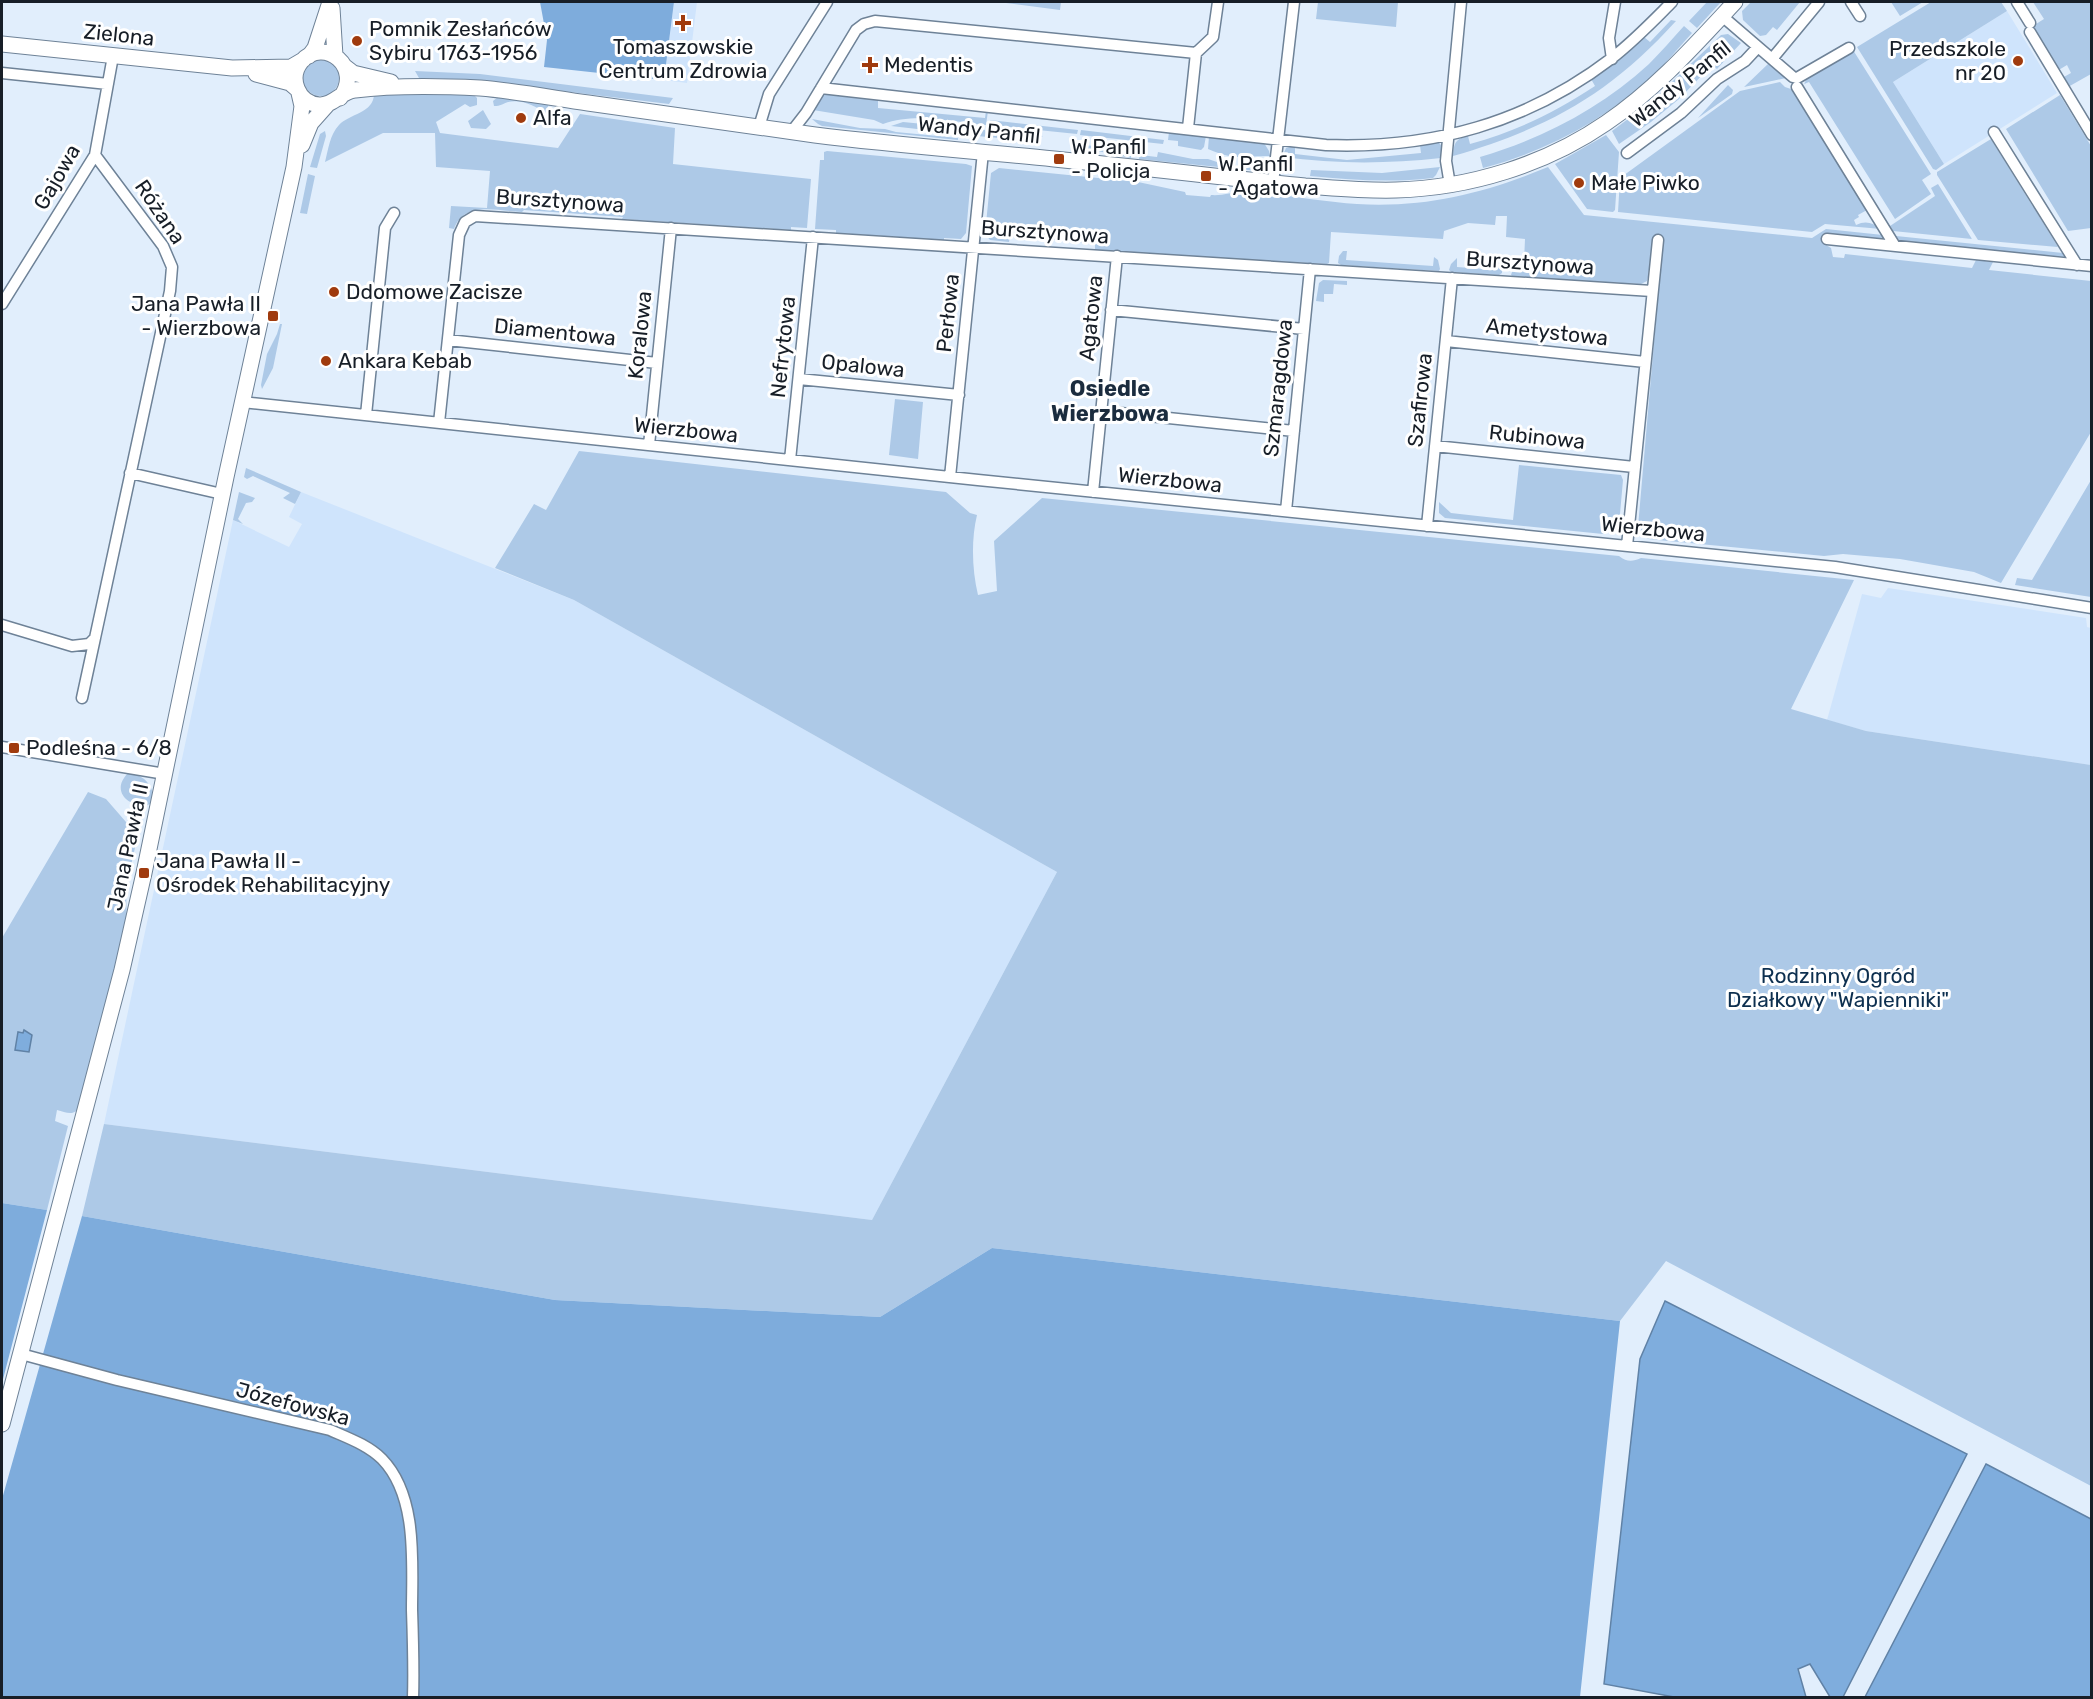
<svg xmlns="http://www.w3.org/2000/svg" width="2093" height="1699" font-family="Rubik,sans-serif">
<style>
.built{fill:#cfe4fc}
.green{fill:#adc9e7}
.forest{fill:#7eacdc}
.water{fill:#7faddd;stroke:#6082a6;stroke-width:1.5}
.lines{fill:none;stroke-linecap:round;stroke-linejoin:round}
.street-casing{stroke:#6e8297;stroke-width:13}
.secondary-casing{stroke:#6e8297;stroke-width:17}
.street{stroke:#fff;stroke-width:10}
.secondary{stroke:#fff;stroke-width:15}
.poi-dot{fill:#a03b0e;stroke:#fff;stroke-width:2}
.labels{text-anchor:middle;stroke-width:6;stroke-linejoin:round;paint-order:stroke}
.poi-label{font-size:21px;fill:#171e27;stroke:#fff;text-anchor:start}
.street-label{font-size:21px;fill:#171e27;stroke:#fff}
.park-label{font-size:21px;fill:#0d2f4f;stroke:#fff}
.neighbourhood-label{font-size:22px;font-weight:bold;fill:#1b2c3e;stroke:#fff}
</style>
<rect width="100%" height="100%" fill="#e1eefc"/>
<path class="built" d="M674,2H697L687,83L664,80Z
M2007,11L2057,93L1944,164L1893,82Z
M301,492L574,600L1057,872L872,1220L104,1124L233,520L289,547L302,524L289,517Z
M1888,588L2086,618L2087,627L2091,628V765L1866,731L1827,720L1862,594L1881,598Z"/>
<path class="green" d="M1006,2H1061L1060,10L1006,3Z
M1318,2H1398L1396,27L1316,19Z
M1707,2H1721L1697,28L1689,21Z
M1751,2H1800L1777,30L1773,27L1766,35L1760,36L1743,20L1742,11Z
M1891,2H1923L1900,16Z
M1931,2H2001L2007,11L1893,82L1944,164L1936,170L1933,169L1857,47Z
M2033,2H2089L2092,5L2091,74L2068,87L2062,78L2071,73L2067,65L2057,71L2031,27L2044,19Z
M1671,20L1676,21C1609,95 1548,128 1453,156C1454,143 1455,139 1468,136L1470,144C1517,131 1554,113 1595,86L1591,79L1644,37L1650,42Z
M1684,26L1692,33C1678,48 1666,64 1651,77C1603,121 1547,151 1483,168L1480,157C1542,139 1601,108 1649,64C1661,52 1672,39 1684,26Z
M1728,34L1741,43L1717,69L1712,65L1679,99L1651,122L1619,144L1612,131L1652,101L1721,35Z
M1853,50L1931,174L1922,180L1931,194L1895,219L1809,82L1804,84L1807,78Z
M303 78a18 18 0 1 1 36 0a18 18 0 1 1-36 0Z
M1769,63L1786,78L1744,87Z
M415,71L480,74L673,98L669,104L471,80L419,78Z
M1780,82L1785,87L1791,89L1867,210L1858,215L1859,217L1854,220L1856,225C1866,220 1873,223 1881,229L1825,224L1812,232L1618,212L1620,178L1740,91Z
M1728,85L1733,90L1732,94L1698,118Z
M427,93L474,95L477,98V105L470,107L465,104L436,122L440,133L558,148L580,114L675,128L673,164L811,179L807,228L791,227V230L622,219L623,217L524,210L522,212C498,211 464,200 454,229L449,228L451,206L487,208L490,171L436,167L435,133H383L325,162C328,150 330,134 339,125C349,114 374,113 374,94Z
M828,93L878,99V108L985,118L986,111H988L986,125C953,122 916,112 883,124L874,120L813,110L821,97Z
M2060,95L2091,146V228L2068,231L2006,129Z
M498,97L549,103L546,113C535,106 522,99 508,102C502,104 501,106 494,106L493,101Z
M483,110L491,124L486,129L471,128L468,121Z
M812,119L860,128L885,129L896,132L958,138V140L822,126L818,124Z
M990,120L1078,130L1077,134L989,125Z
M903,122L985,130L987,137L891,126Z
M991,130L1043,136L1030,142L990,137Z
M1081,130L1164,140L1163,144L1080,135Z
M325,131L326,136L317,168L310,167L320,134Z
M1169,132L1206,136L1204,147L1201,150L1178,146V141L1168,140Z
M1606,135L1619,152L1615,210L1613,212L1587,209L1555,164Z
M1209,136L1264,143L1269,151L1270,156C1242,156 1236,161 1208,149Z
M1991,139L2058,247L1978,240L1937,175V172Z
M1438,142L1442,146L1441,158C1386,164 1336,164 1282,157L1286,148L1295,146V154L1347,160L1421,153L1420,145Z
M1084,145L1132,150L1131,158L1083,148Z
M827,151L966,164L972,166L966,233L961,239L944,238V240L836,233V230L815,229L820,160H824V152Z
M1158,152L1193,159H1208L1232,167L1268,165L1264,170L1258,171L1139,159L1140,155L1157,157Z
M1440,167L1436,175L1433,178C1391,183 1352,180 1310,176L1311,170L1382,173Z
M1548,167L1584,215L1812,238L1826,229L1883,235V239L1824,233L1823,243L1831,248L1833,257L1844,258L1845,254L1972,268L1976,260L1993,262L1989,270L2091,281V432L2001,583L1974,572L1900,559L1843,554L1824,556L1648,539L1639,534L1638,527L1663,239L1653,238L1648,277L1647,281L1641,284L1513,277L1511,275L1513,269L1524,262L1525,239L1506,237L1507,216H1496L1495,225L1468,223L1444,231L1443,239L1331,232L1329,263L1327,264L1095,252V244L1010,235L1009,242L990,240L985,234L991,173L999,168L1138,182L1185,192L1186,195L1210,197L1211,195C1222,196 1232,192 1243,192C1281,193 1319,202 1357,204C1426,208 1485,193 1548,167Z
M308,174L315,176L307,214L300,213Z
M1938,184L1972,239L1893,231L1890,226L1935,196L1931,188Z
M1896,236L2063,253L2065,259L1900,241Z
M1343,251H1347L1346,260L1433,266L1434,257L1438,260L1440,269L1439,271L1341,265L1338,263L1339,256Z
M1457,258V267L1497,270L1498,261L1502,268V273L1499,275L1451,272L1449,270L1451,264Z
M1323,280L1347,281V285L1334,284L1333,294H1324V302L1316,301L1319,283Z
M280,324H282L273,368L262,389L261,385L267,354L277,334Z
M895,399L923,402L918,459L889,455Z
M579,451L946,492L970,513L977,515C971,540 972,570 978,595L997,591L994,541L1042,498L1619,556C1627,562 1632,562 1641,558L1854,580L1791,709L1866,731L2091,765V1486L1666,1261L1620,1321L992,1248L880,1317L555,1300L82,1216L104,1124L872,1220L1057,872L574,600L495,568L534,504L546,510Z
M1519,465L1621,475L1623,480L1619,525L1608,533L1603,534L1445,518L1439,513V502L1451,513L1513,520Z
M246,468L301,492L295,504L283,498L290,493L253,476L247,479L244,477Z
M2091,480V597L2015,585L2017,578L2032,580Z
M239,492L255,498L252,502L246,503L238,519L243,524L233,520Z
M128,773C138,774 146,778 151,788C167,821 99,803 128,773Z
M88,792L106,799L126,822L138,825L139,829L131,866L117,863L116,866L130,870L126,889L127,923L80,1107C73,1117 66,1112 57,1110L55,1121L68,1126L47,1210L2,1203V938Z"/>
<path class="forest" d="M540,2H674L664,80L544,67L547,40Z
M2,1203L47,1210L2,1383Z
M82,1216L555,1300L880,1317L992,1248L1620,1321L1580,1697L2,1698V1499Z"/>
<path class="water" d="M24,1030L32,1035L29,1052L15,1050L18,1032L23,1033Z
M1665,1301L1967,1454L1843,1697H1830L1810,1664L1798,1669L1806,1697H1674L1604,1684L1640,1359Z
M1986,1464L2091,1519V1697H1865Z"/>
<g class="lines">
<defs>
<path id="street" d="M1851,2L1860,16
M2017,2L2030,23
M1722,16L1793,77L1797,78L1849,48
M2030,32L2092,135
M1196,53L1213,37L1218,2
M1612,59L1609,38L1615,2
M1772,59L1819,2
M2,73L108,84
M1797,87L1895,246
M821,88L1326,145C1433,149 1527,123 1612,58C1634,41 1653,21 1672,2
M759,127L769,94L827,2
M1188,128L1196,53
M792,131L806,113L856,30L864,24L875,21L1196,53
M1994,132L2077,265
M1627,153L1681,113L1717,79L1745,61L1758,47
M1273,183L1294,2
M1450,185L1446,161L1461,2
M1827,239L2092,266
M2,304L95,155L113,56
M1111,310L1304,329
M448,340L657,363
M1446,341L1645,362
M799,379L959,395
M242,402L978,480L1835,567L2092,608
M1101,411L1294,431
M366,415L385,228L394,213
M439,423L459,235L465,222L475,216L1652,291
M649,445L671,228
M1435,446L1634,467
M790,460L813,237
M130,473L222,494
M950,477L983,152
M1093,492L1117,256
M1286,511L1310,269
M1427,526L1452,278
M1627,546L1658,240
M2,625L72,646L89,644L95,638L170,291L172,267L163,246L95,155
M82,698L95,638
M2,747L165,774
M21,1354L117,1380L330,1430C348,1438 368,1445 382,1459C418,1496 412,1563 412,1610C413,1639 414,1668 413,1698"/>
<path id="secondary" d="M332,8L335,56
M2,44L232,68L291,67L303,60
M309,56L315,48L330,2
M344,66L353,73L391,82
M256,74L290,83L297,89
M340,98C364,68 324,35 301,62C288,78 298,103 319,105C334,106 341,91 355,90C396,85 439,86 480,88C516,91 553,98 588,103C664,113 739,125 815,135C895,145 975,151 1054,159C1138,167 1221,177 1305,186C1335,188 1365,191 1396,190C1469,188 1545,165 1606,123C1655,90 1695,45 1735,2
M302,145L311,123L327,105
M2,1424L122,970L144,873L226,477L294,167L302,106L299,93"/>
</defs>
<use href="#street" class="street-casing"/>
<use href="#secondary" class="secondary-casing"/>
<use href="#street" class="street"/>
<use href="#secondary" class="secondary"/>
</g>
<g class="poi-dot">
<path d="M680 14h6v6h6v6h-6v6h-6v-6h-6v-6h6z"/>
<circle cx="357" cy="41" r="6"/>
<circle cx="2018" cy="61" r="6"/>
<path d="M867 56h6v6h6v6h-6v6h-6v-6h-6v-6h6z"/>
<circle cx="521" cy="118" r="6"/>
<rect x="1053" y="153" width="12" height="12" rx="3"/>
<rect x="1200" y="170" width="12" height="12" rx="3"/>
<circle cx="1579" cy="183" r="6"/>
<circle cx="334" cy="292" r="6"/>
<rect x="267" y="310" width="12" height="12" rx="3"/>
<circle cx="326" cy="361" r="6"/>
<rect x="8" y="742" width="12" height="12" rx="3"/>
<rect x="138" y="867" width="12" height="12" rx="3"/>
</g>
<g class="labels">
<g class="poi-label">
<text x="369" y="36">Pomnik Zesłańców<tspan x="369" dy="24">Sybiru 1763-1956</tspan></text>
<text x="683" y="54" text-anchor="middle">Tomaszowskie<tspan x="683" dy="24">Centrum Zdrowia</tspan></text>
<text x="2006" y="56" text-anchor="end">Przedszkole<tspan x="2006" dy="24">nr 20</tspan></text>
<text x="884" y="72">Medentis</text>
<text x="533" y="125">Alfa</text>
<text x="1071" y="154">W.Panfil<tspan x="1071" dy="24">- Policja</tspan></text>
<text x="1218" y="171">W.Panfil<tspan x="1218" dy="24">- Agatowa</tspan></text>
<text x="1591" y="190">Małe Piwko</text>
<text x="346" y="299">Ddomowe Zacisze</text>
<text x="261" y="311" text-anchor="end">Jana Pawła II<tspan x="261" dy="24">- Wierzbowa</tspan></text>
<text x="338" y="368">Ankara Kebab</text>
<text x="26" y="755">Podleśna - 6/8</text>
<text x="156" y="868">Jana Pawła II -<tspan x="156" dy="24">Ośrodek Rehabilitacyjny</tspan></text>
</g>
<g class="street-label">
<text transform="translate(119 35) rotate(6)" y="7">Zielona</text>
<text transform="translate(1680 84) rotate(-39)" y="7">Wandy Panfil</text>
<text transform="translate(979 130) rotate(6)" y="7">Wandy Panfil</text>
<text transform="translate(57 177) rotate(-60)" y="7">Gajowa</text>
<text transform="translate(560 201) rotate(4)" y="7">Bursztynowa</text>
<text transform="translate(160 212) rotate(56)" y="7">Różana</text>
<text transform="translate(1045 232) rotate(4)" y="7">Bursztynowa</text>
<text transform="translate(1530 263) rotate(4)" y="7">Bursztynowa</text>
<text transform="translate(948 313) rotate(-84)" y="7">Perłowa</text>
<text transform="translate(1091 318) rotate(-84)" y="7">Agatowa</text>
<text transform="translate(555 332) rotate(6)" y="7">Diamentowa</text>
<text transform="translate(1547 332) rotate(6)" y="7">Ametystowa</text>
<text transform="translate(640 335) rotate(-84)" y="7">Koralowa</text>
<text transform="translate(783 347) rotate(-84)" y="7">Nefrytowa</text>
<text transform="translate(863 366) rotate(6)" y="7">Opalowa</text>
<text transform="translate(1278 388) rotate(-84)" y="7">Szmaragdowa</text>
<text transform="translate(1420 400) rotate(-84)" y="7">Szafirowa</text>
<text transform="translate(686 430) rotate(6)" y="7">Wierzbowa</text>
<text transform="translate(1537 437) rotate(6)" y="7">Rubinowa</text>
<text transform="translate(1170 480) rotate(6)" y="7">Wierzbowa</text>
<text transform="translate(1653 529) rotate(6)" y="7">Wierzbowa</text>
<text transform="translate(128 847) rotate(-78)" y="7">Jana Pawła II</text>
<text transform="translate(293 1404) rotate(15)" y="7">Józefowska</text>
</g>
<g class="park-label">
<text x="1838" y="983">Rodzinny Ogród<tspan x="1838" dy="24">Działkowy "Wapienniki"</tspan></text>
</g>
<g class="neighbourhood-label">
<text x="1110" y="396">Osiedle<tspan x="1110" dy="25">Wierzbowa</tspan></text>
</g>
</g>
<rect width="2093" height="1699" fill="none" stroke="#171e27" stroke-width="6"/>
</svg>
